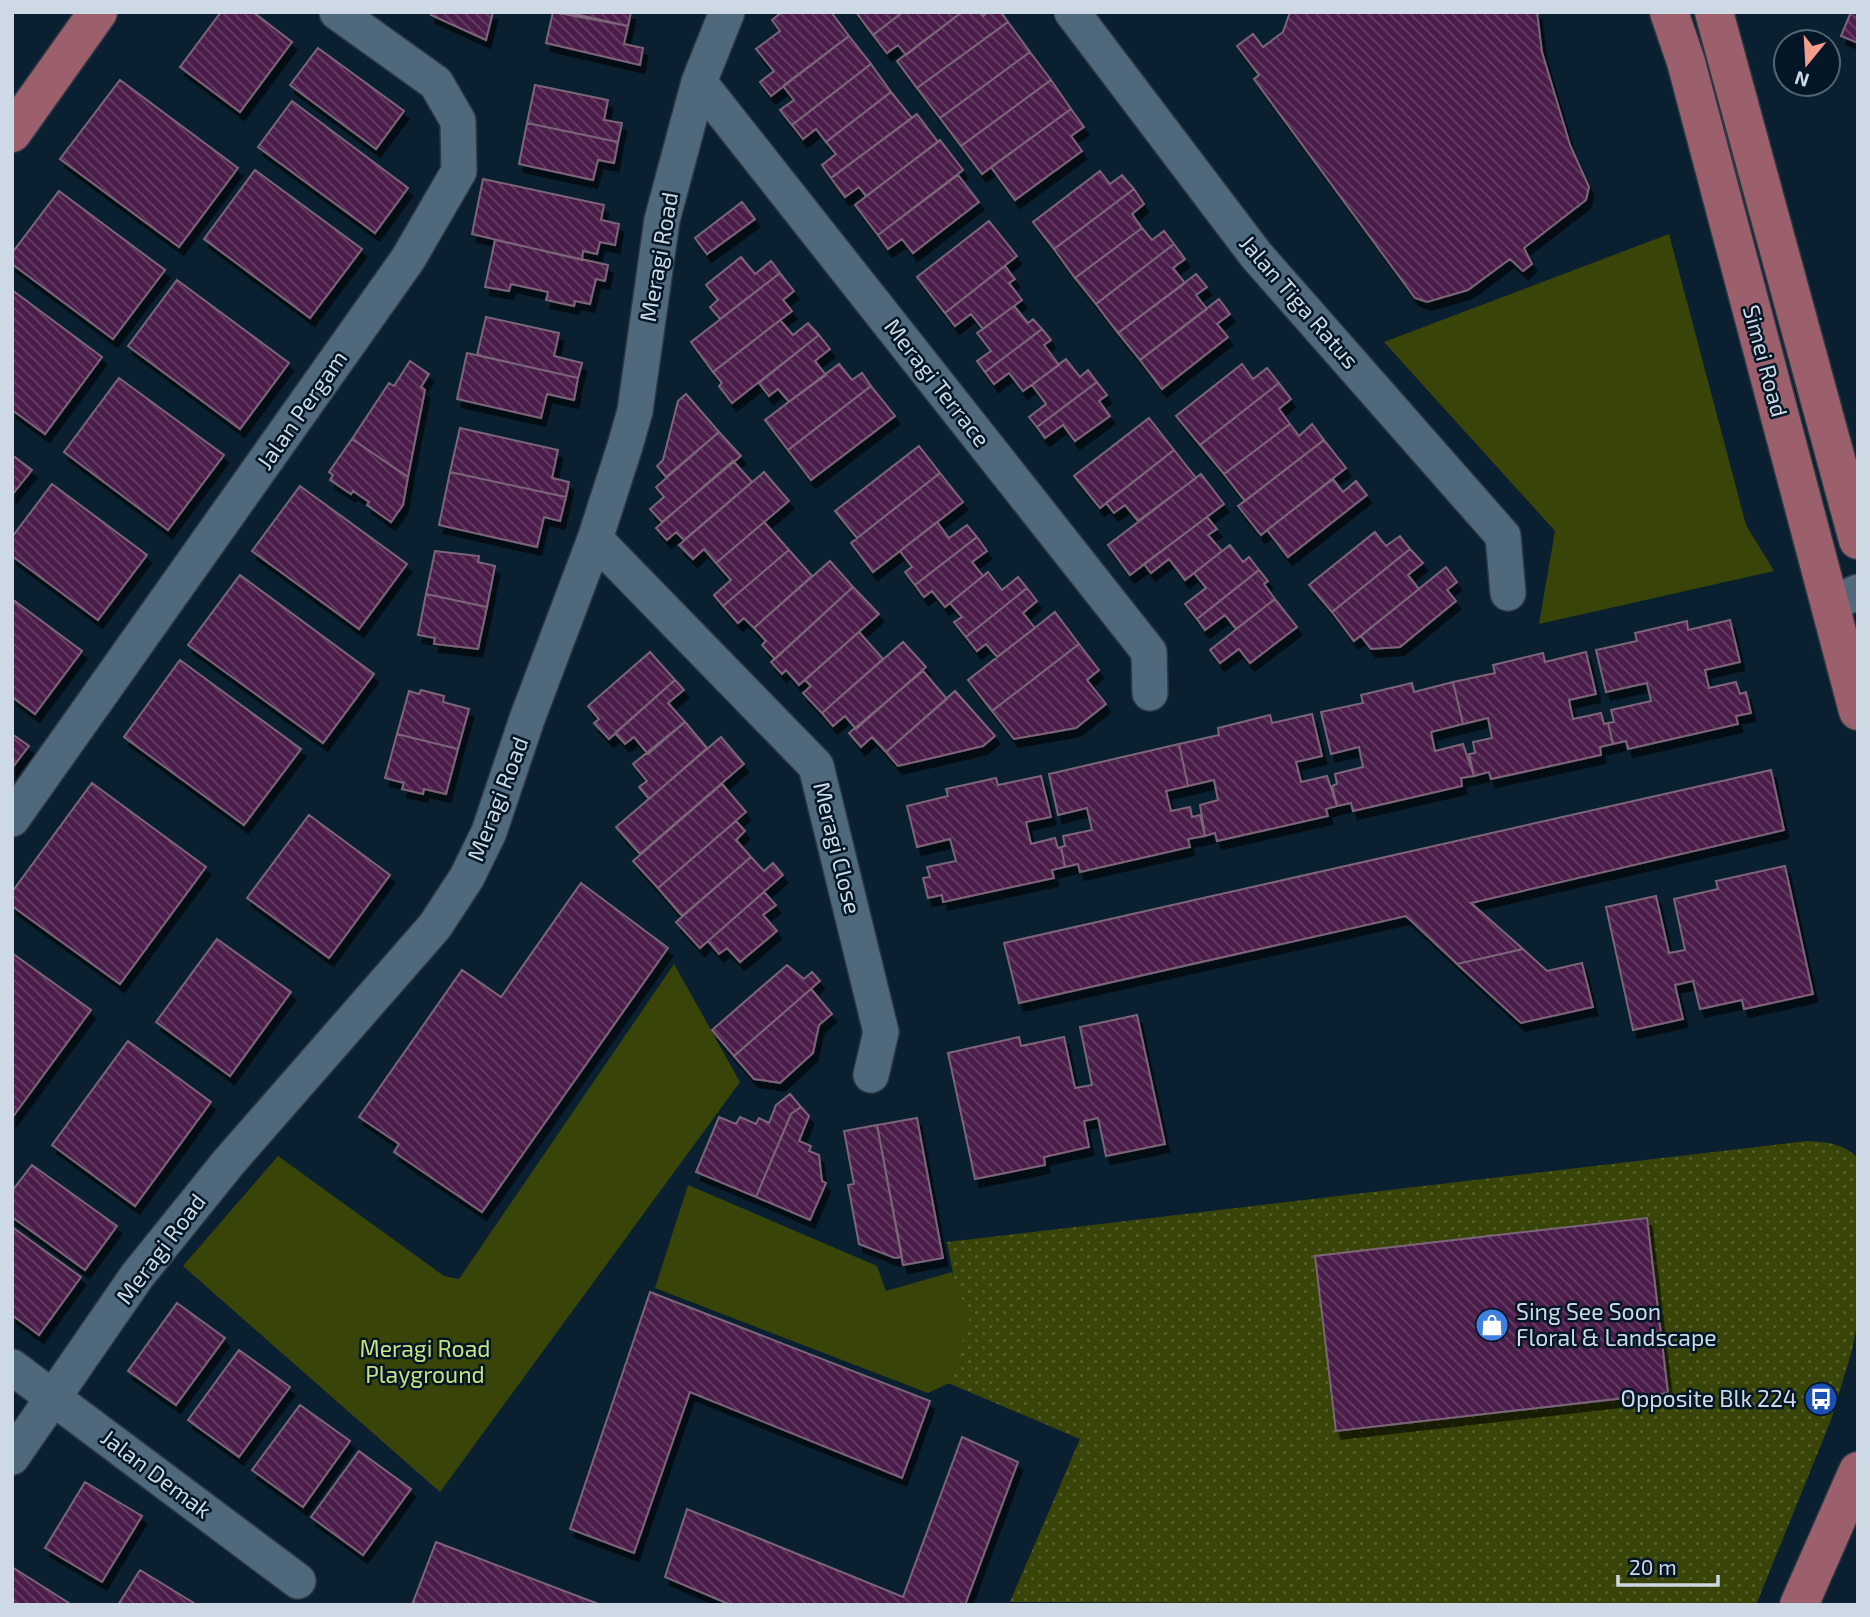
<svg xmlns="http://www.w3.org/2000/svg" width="1870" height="1617" font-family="'Exo 2',sans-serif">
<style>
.grass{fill:url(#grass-dots)}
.park{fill:#394508}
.building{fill:url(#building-back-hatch);stroke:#7b6579;stroke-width:2;filter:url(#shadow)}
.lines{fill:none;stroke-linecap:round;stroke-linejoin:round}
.minor-casing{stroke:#2d3744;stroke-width:38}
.major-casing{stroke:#2d3744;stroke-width:41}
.minor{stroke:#50687b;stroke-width:35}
.major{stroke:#9c606c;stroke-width:38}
.labels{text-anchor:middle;stroke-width:5;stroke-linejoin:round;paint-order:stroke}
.street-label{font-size:23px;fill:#cddae5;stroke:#021626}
.poi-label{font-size:23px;fill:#cddae5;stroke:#021626;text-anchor:start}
.park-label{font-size:23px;fill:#cae183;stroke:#021626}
</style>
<defs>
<pattern id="grass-dots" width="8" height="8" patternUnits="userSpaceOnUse" patternTransform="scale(1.75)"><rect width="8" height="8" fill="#394508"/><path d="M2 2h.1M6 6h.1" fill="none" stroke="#545f2c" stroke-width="1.8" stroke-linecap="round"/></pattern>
<pattern id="building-back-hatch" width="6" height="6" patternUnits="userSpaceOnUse" patternTransform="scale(1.75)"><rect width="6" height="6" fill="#4c1f4a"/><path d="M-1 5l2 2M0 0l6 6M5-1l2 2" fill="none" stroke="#653f64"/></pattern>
<filter id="shadow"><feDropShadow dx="4.5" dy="8" stdDeviation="0" flood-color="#0009"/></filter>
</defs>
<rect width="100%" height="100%" fill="#0a2030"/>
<path class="grass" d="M1807,1141C1826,1142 1843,1143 1858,1158V1319L1852,1350L1831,1420L1756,1605L1010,1602L1080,1439L920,1371L956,1289L947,1242Z"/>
<path class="park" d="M1669,234L1746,525L1774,571L1539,624L1555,531L1384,342Z
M674,964L740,1082L440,1492L183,1266L278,1156L444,1276L459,1279Z
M688,1185L877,1266L886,1291L952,1272L969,1319L951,1382L928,1393L655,1288Z"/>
<path class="building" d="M221,12H253L292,42L240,112L180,67Z
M432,12H493L486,40L431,15Z
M553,12L628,26L624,44L643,48L640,65L546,43Z
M566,12H631L628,26Z
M782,12H831L849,36L771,96L760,82L774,71L756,49L780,31L772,20Z
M856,12H903L873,35Z
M903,12H962L906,55L898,45L887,53L873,35Z
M962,12H980L983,16L988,12H1001L1008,22L917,88L897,61Z
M1290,12H1537L1542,52L1570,145L1589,187L1586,200L1524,248L1532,264L1523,271L1510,259L1468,290L1427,302L1415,298L1254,79L1259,75L1237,46L1253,34L1263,47L1283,32Z
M1851,12H1858V43L1841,36Z
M1008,22L1030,52L940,118L917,88Z
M849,36L871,64L792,125L780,110L794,100L783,86Z
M318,48L404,111L376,149L290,85Z
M1030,52L1051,80L961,146L940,118Z
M871,64L891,92L826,142L816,129L803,139L792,125Z
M120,80L238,168L179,247L60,159Z
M1051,80L1071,109L982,174L961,146Z
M535,85L608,100L604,120L622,123L618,142L527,123Z
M891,92L912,118L831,178L822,165L836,154L826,142Z
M292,101L408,188L375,233L258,147Z
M1071,109L1084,127L1071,136L1082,151L1015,200L991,167Z
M917,114L938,142L866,196L859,187L845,197L831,178Z
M527,123L618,142L614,163L598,160L593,180L519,164Z
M940,140L963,170L878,235L855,205Z
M255,170L362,249L310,318L204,239Z
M1100,171L1110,184L1122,175L1134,189L1054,249L1033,222Z
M958,175L979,202L913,253L902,239L888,249L878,235Z
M483,179L604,205L601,220L619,224L615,245L600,242L597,254L583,251L582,260L472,234Z
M1134,189L1144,204L1132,214L1142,228L1075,278L1054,249Z
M59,191L165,270L113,339L12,264V253Z
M742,202L755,219L707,254L695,238Z
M989,221L1017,256L945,313L917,277Z
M1142,228L1152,240L1164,231L1174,244L1096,304L1075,278Z
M495,240L608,265L605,281L596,279L590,304L575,301L574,306L546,300L548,292L511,284L509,291L485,287Z
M1174,244L1185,259L1173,268L1185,283L1118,333L1096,304Z
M741,257L755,274L771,261L780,273L720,319L710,307L718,300L706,285Z
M1005,266L1015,279L1009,283L1022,300L983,329L971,314L955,326L945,313Z
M780,273L794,291L783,300L792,311L713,372L691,342Z
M1196,274L1207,287L1196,295L1207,309L1140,360L1118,333Z
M177,280L289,363L240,429L128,346Z
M12,290L102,357L45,434L12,410Z
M1219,299L1230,314L1217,324L1228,337L1162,389L1140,360Z
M1014,306L1028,323L1033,319L1042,329L985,372L977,361L991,351L977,333Z
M486,317L559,333L554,356L582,363L578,378L477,355Z
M780,320L793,335L808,323L819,335L732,403L719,386L722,383L713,372Z
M1042,329L1051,340L1044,345L1059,365L1023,391L1009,373L994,384L985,372Z
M819,335L830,349L815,361L826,375L789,402L778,389L769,396L759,383Z
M467,353L578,378L574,400L547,394L541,418L457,399Z
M1066,359L1080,377L1088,370L1097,382L1037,427L1029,417L1046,404L1032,385Z
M410,361L429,374L421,387L425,390L408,477L352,439L389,383L394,386Z
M839,364L852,380L862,373L871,386L788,450L765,420Z
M1242,364L1253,379L1267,368L1279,383L1200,445L1176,416Z
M119,378L224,455L168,530L64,452Z
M1097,382L1107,395L1099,401L1110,416L1075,441L1063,425L1045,438L1037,427Z
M1279,383L1291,399L1279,409L1290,424L1224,474L1200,445Z
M871,386L895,416L811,480L788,450Z
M686,394L719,432L666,477L657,466L663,460L678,401Z
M1149,418L1174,450L1100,508L1074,476Z
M1290,424L1299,436L1312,424L1324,440L1245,501L1224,474Z
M460,428L558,450L552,478L569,482L566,497L450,472Z
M719,432L741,456L662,522L650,509L664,497L656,487Z
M352,439L408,477L403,505L391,522L367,505L369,502L353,491L351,494L330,480L333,475L329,472Z
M1324,440L1346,468L1261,535L1238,506Z
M919,446L940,473L857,538L835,511Z
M1174,450L1196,478L1138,521L1125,505L1114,513L1106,503Z
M12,455L32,470L12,495Z
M733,461L752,482L684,540L676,532L667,540L656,528Z
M450,472L566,497L560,521L544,517L537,547L439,525Z
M764,472L789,501L716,563L704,549L693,559L679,545Z
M940,473L963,502L873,572L851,543Z
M1201,474L1224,504L1130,575L1108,545Z
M1333,479L1343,492L1356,481L1367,495L1288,557L1267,530Z
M52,484L147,555L98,620L12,556V537Z
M300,486L407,564L359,629L252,551Z
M1207,517L1217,529L1208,535L1222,551L1185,580L1169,559L1151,573L1144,564Z
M764,522L789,550L723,606L714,595L731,580L716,563Z
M937,522L949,538L967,525L977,537L915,585L905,572L912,567L900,551Z
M1375,532L1386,546L1400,536L1410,549L1332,612L1309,585Z
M977,537L987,551L972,562L983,576L945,607L932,591L924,597L915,585Z
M1230,545L1243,562L1249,557L1259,570L1197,619L1185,604L1206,588L1194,573Z
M1410,549L1423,563L1408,575L1419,589L1354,641L1332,612Z
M789,550L812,576L754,628L744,618L738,623L723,606Z
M435,551L479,556L478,562L495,566L487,607L426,594Z
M830,561L853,587L775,659L762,645L766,641L754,628Z
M1446,567L1457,582L1447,590L1456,601L1400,647L1371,649L1361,636Z
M1259,570L1268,581L1264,584L1275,599L1236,629L1225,615L1205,630L1197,619Z
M988,572L1002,590L1018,577L1027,588L966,637L954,622L962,617L950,603Z
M240,575L374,674L323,743L188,645Z
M853,587L879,614L799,685L786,670L782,674L771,662Z
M1027,588L1037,601L1023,613L1035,628L997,657L986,644L977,651L966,637Z
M426,594L487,607L478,649L434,644L435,638L418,635Z
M12,599L82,651L35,714L12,697Z
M1275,599L1297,627L1250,663L1239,649L1220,663L1210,650Z
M1055,612L1079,644L992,711L968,680Z
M1730,620L1740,662L1705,670L1709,688L1736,682L1740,694L1746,692L1751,713L1736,716L1738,724L1628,749L1626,741L1613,744L1608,723L1614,722L1611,710L1651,701L1647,683L1606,692L1596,650L1637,641L1635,633L1687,621L1688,630Z
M859,632L883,659L822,713L803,693L811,686L805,680Z
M903,642L926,667L856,729L845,716L833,726L822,713Z
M1079,644L1099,670L1087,680L1106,704L1076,728L1014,739L992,711Z
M650,652L675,680L609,739L594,723L599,719L588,706Z
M1586,652L1596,694L1569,700L1573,719L1601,713L1604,724L1608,723L1613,744L1600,747L1601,755L1491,779L1489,772L1474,776L1469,754L1475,753L1473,742L1492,738L1488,718L1463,724L1453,682L1495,673L1493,665L1543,653L1545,662Z
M180,660L301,749L244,825L124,737Z
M923,671L947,699L886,752L872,737L861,747L849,733Z
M675,680L684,690L668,703L685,722L648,754L634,737L625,744L615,733Z
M1453,682L1463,724L1431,732L1435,751L1463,744L1474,776L1461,778L1462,786L1353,811L1351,803L1337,806L1332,786L1337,784L1335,774L1363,767L1359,747L1331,754L1321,712L1363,703L1361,695L1412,683L1414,692Z
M421,690L444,696L443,702L469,709L458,749L397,734L409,691L419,694Z
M955,691L995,736L983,746L898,766L886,752Z
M1312,714L1322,756L1296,762L1301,782L1327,776L1337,806L1326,809L1328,816L1217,841L1215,833L1205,836L1200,805L1218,800L1214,780L1188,786L1179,744L1219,735L1218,728L1270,715L1272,723Z
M685,722L707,748L649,799L639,787L647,781L633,764Z
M12,734L29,746L12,768Z
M397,734L458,749L446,794L424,789L423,794L402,789L404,783L385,778Z
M721,737L744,764L640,854L616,827Z
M1179,744L1188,786L1166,791L1171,811L1190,807L1192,817L1200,815L1205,836L1188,839L1190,847L1080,872L1078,864L1065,867L1061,847L1065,846L1063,836L1092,830L1087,808L1058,815L1049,774Z
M1771,770L1784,830L1471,903L1523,949L1457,964L1406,916L1019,1003L1004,943Z
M1041,776L1051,817L1026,822L1031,844L1055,838L1058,848L1061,847L1065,867L1052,870L1054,878L943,902L942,895L928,898L923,878L930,877L927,867L956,861L950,839L917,847L907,806L948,796L946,789L996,778L998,785Z
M92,783L206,867L120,984L12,906V892Z
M722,784L746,812L658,888L633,861Z
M309,815L390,875L329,958L247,898Z
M736,821L745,831L736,840L751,857L682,916L658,888Z
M751,857L764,871L773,863L783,875L700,948L676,922Z
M1785,866L1813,994L1744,1009L1742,1000L1700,1009L1693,981L1675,985L1683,1019L1633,1030L1606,907L1656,896L1669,953L1685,950L1674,899L1718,889L1716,881Z
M581,883L668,948L482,1212L394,1152L399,1144L359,1117L462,970L501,997Z
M764,892L776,905L763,915L777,931L740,962L727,948L719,954L708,941Z
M217,939L291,992L230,1076L156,1022Z
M1523,949L1547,971L1582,963L1593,1007L1521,1023L1457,964Z
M12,953L91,1010L12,1118Z
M787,965L804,979L812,972L820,981L734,1056L712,1030Z
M811,989L832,1014L819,1025L813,1053L780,1083L754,1079L734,1056Z
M1137,1015L1165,1144L1106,1156L1098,1118L1084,1121L1089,1147L1044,1157L1045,1165L975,1179L948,1053L1019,1037L1021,1046L1064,1037L1075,1088L1092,1085L1080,1027Z
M128,1041L211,1102L135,1206L52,1145Z
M790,1094L801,1107L791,1114L756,1197L696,1172L719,1117L736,1124L740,1117L756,1124L759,1118L769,1123L776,1105Z
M801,1107L809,1116L799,1141L811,1146L809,1151L819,1155L822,1181L826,1183L810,1220L756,1197L791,1114Z
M917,1118L943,1258L903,1265L877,1125Z
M877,1125L902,1257L895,1258L859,1244L848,1185L854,1184L844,1131Z
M32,1165L117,1226L85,1270L12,1217V1191Z
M1647,1218L1668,1393L1336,1431L1315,1256Z
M12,1227L81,1277L39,1335L12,1315Z
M650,1292L930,1401L902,1478L690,1392L634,1553L570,1529Z
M177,1303L225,1338L176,1405L128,1371Z
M239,1350L290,1387L239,1457L188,1420Z
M300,1405L350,1441L303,1507L252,1470Z
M962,1437L1018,1462L965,1605H731L665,1577L687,1509L903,1597Z
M359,1451L411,1489L363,1555L311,1517Z
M85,1482L142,1516L102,1582L45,1548Z
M436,1542L601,1605H412Z
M12,1567L72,1605H12Z
M140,1570L197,1605H118Z"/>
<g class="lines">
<defs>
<path id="minor" d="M1072,12L1256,255L1503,536L1508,593
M699,82L1149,652L1150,693
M595,539L816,766L881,1032L871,1075
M1830,604L1858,592
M12,819L408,259L459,171L458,121L436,83L337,12
M12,1367L298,1581
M12,1457L137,1276L228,1163L435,926L467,877L489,832L527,719L595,539L625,446L635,411L662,220L699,82L727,12"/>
<path id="major" d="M1669,12L1686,62L1858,711
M1714,12L1858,540
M12,133L98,12
M1799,1605L1858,1471"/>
</defs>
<use href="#minor" class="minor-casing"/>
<use href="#major" class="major-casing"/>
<use href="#minor" class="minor"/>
<use href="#major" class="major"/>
</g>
<defs>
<symbol id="shop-disc" viewBox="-11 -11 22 22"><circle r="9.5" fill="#3f7fe0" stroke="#021626"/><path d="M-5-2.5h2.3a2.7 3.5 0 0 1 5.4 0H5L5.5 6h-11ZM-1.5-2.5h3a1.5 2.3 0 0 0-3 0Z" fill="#fff"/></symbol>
<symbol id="bus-disc" viewBox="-11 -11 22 22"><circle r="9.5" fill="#1a4fb4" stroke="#021626"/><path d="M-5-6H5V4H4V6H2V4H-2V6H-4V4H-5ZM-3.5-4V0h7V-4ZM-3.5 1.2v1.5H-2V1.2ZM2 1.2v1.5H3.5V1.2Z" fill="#fff"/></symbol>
</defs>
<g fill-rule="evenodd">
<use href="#shop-disc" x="1473" y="1306" width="38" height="38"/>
<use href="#bus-disc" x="1802" y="1380" width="38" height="38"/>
</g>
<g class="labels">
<g class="street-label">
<text transform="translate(659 257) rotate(-80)" y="8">Meragi Road</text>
<text transform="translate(1299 302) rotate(49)" y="8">Jalan Tiga Ratus</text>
<text transform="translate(1765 361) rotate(75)" y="8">Simei Road</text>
<text transform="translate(937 383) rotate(52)" y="8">Meragi Terrace</text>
<text transform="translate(302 410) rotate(-55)" y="8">Jalan Pergam</text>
<text transform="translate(498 799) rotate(-69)" y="8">Meragi Road</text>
<text transform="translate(837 848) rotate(76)" y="8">Meragi Close</text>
<text transform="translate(161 1249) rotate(-53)" y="8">Meragi Road</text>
<text transform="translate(156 1474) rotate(37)" y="8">Jalan Demak</text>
</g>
<g class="poi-label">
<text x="1516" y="1320">Sing See Soon<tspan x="1516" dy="26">Floral &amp; Landscape</tspan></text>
<text x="1797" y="1407" text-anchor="end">Opposite Blk 224</text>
</g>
<g class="park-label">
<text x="425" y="1357">Meragi Road<tspan x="425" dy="26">Playground</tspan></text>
</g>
</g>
<rect width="1870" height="1617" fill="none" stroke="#cddae5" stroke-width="28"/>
<g transform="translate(1807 63) rotate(198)"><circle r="33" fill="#021626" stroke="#536472" stroke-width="2"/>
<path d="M0-5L12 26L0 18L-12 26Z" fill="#f59d8d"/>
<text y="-10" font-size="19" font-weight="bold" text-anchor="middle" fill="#cddae5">N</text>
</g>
<path d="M1618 1575v10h100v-10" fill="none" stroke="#cddae5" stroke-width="3.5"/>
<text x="1629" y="1575" font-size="21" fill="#cddae5" stroke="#021626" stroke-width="5" paint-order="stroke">20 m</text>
</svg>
